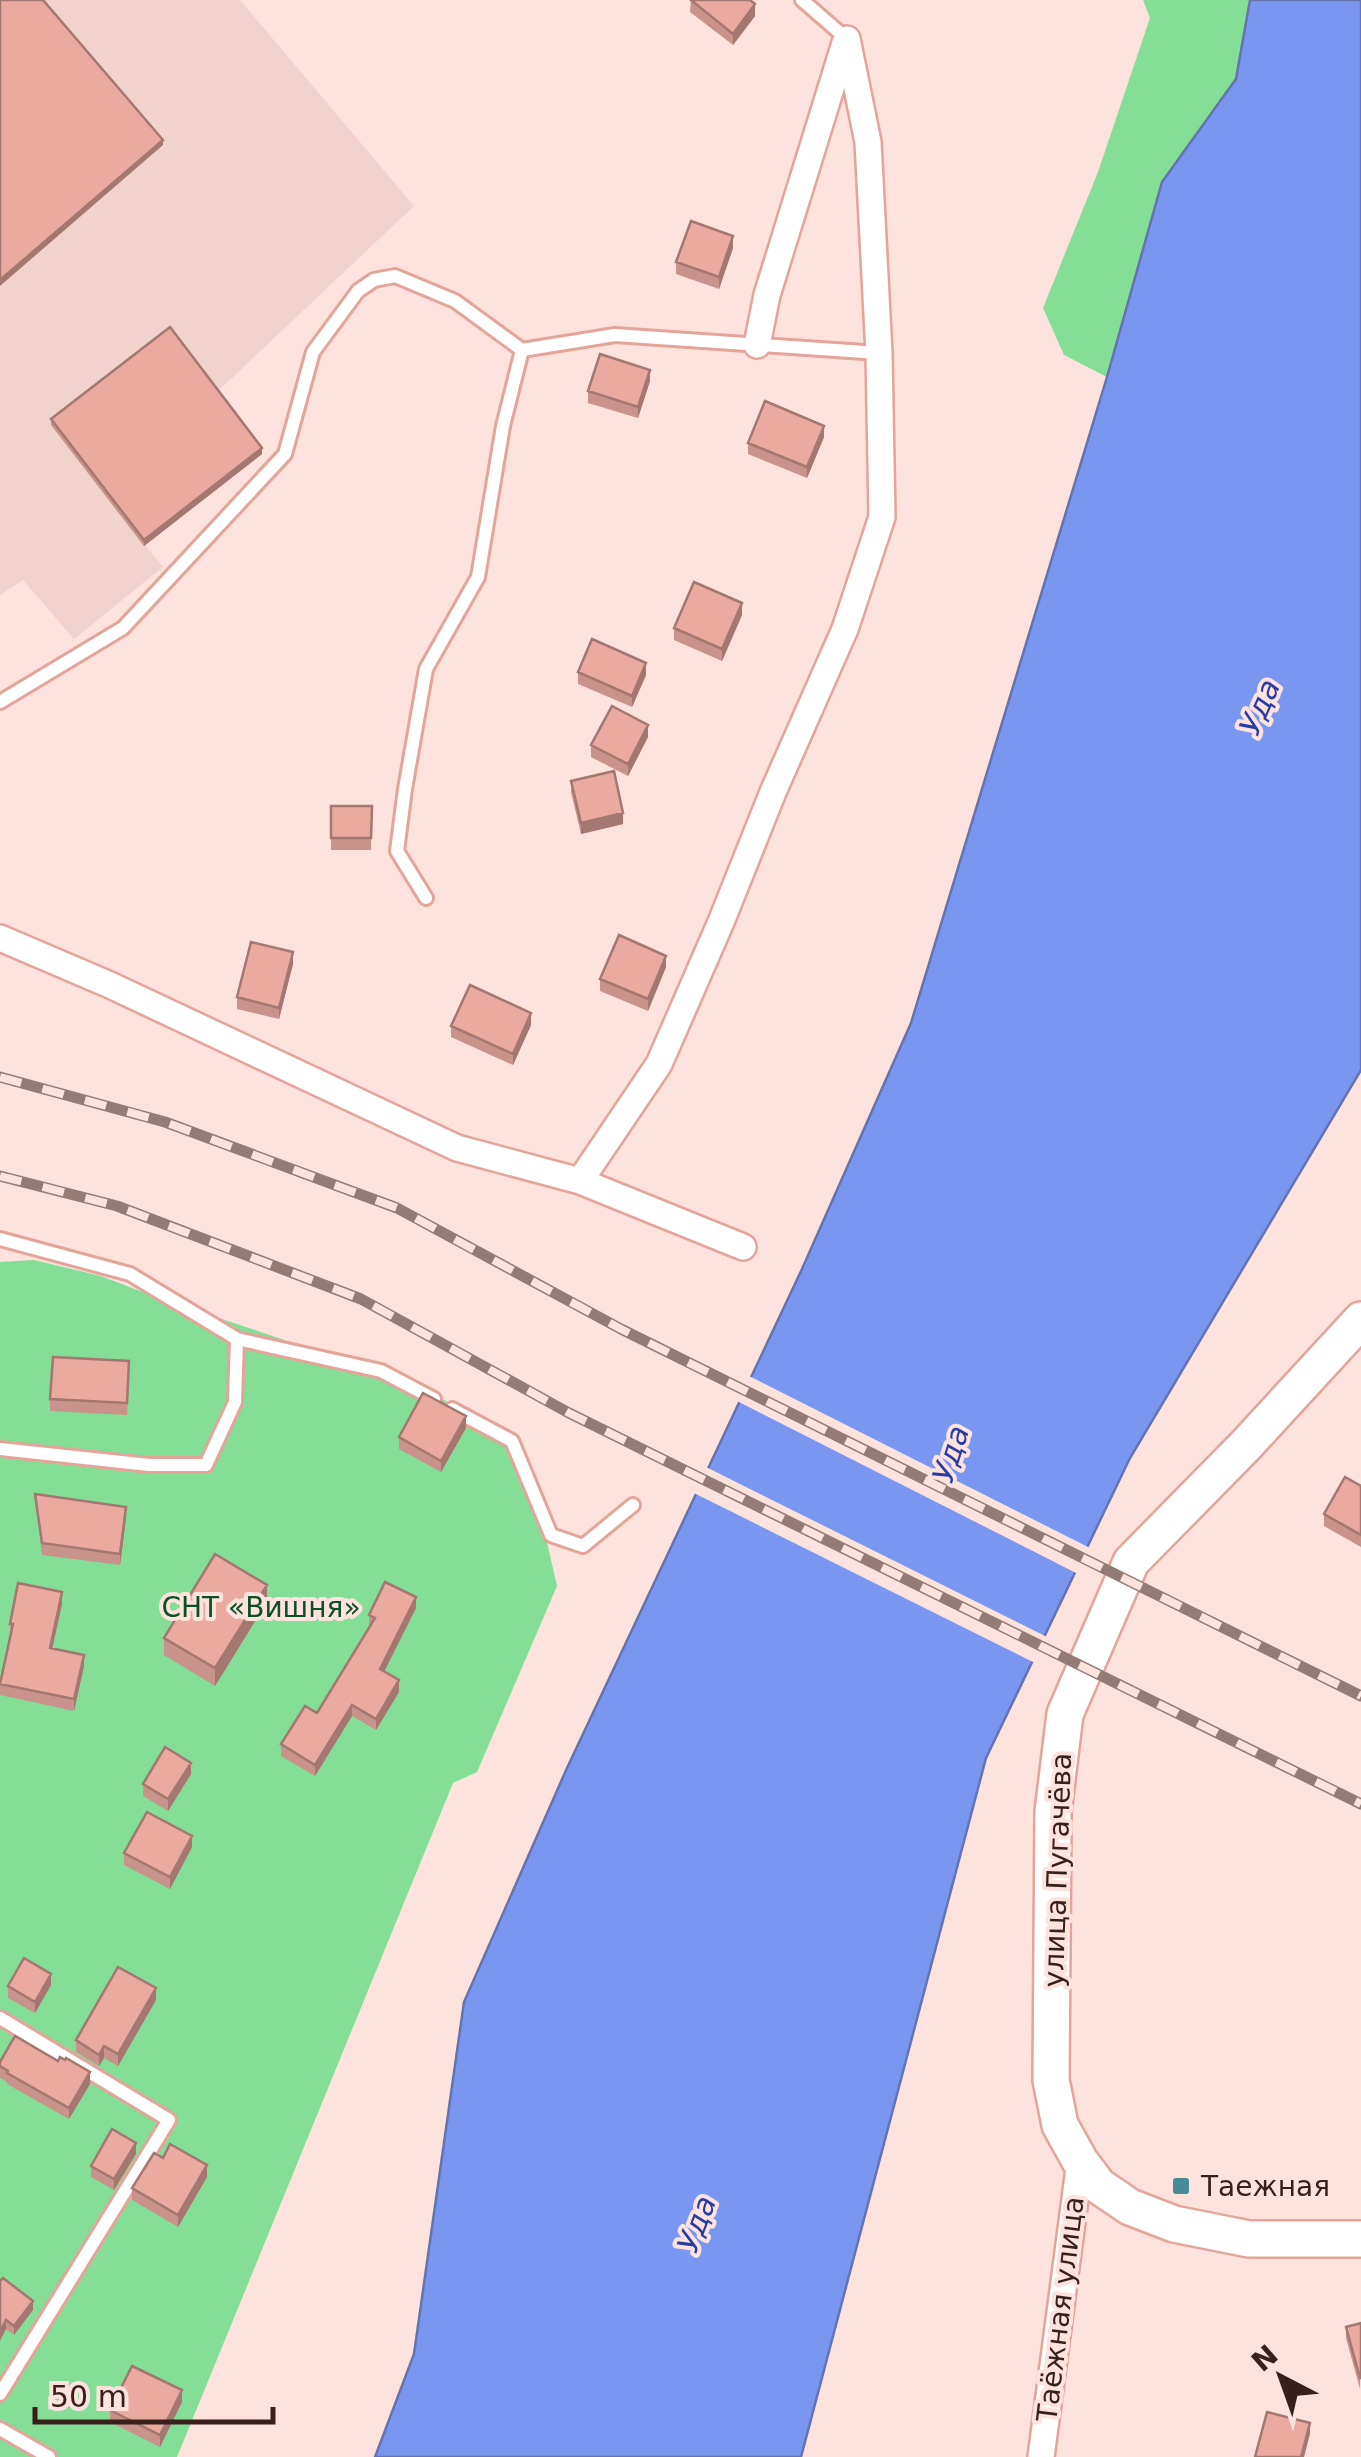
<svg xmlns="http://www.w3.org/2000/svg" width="1361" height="2457" font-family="'DejaVu Sans',sans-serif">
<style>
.built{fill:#f1d2cd}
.green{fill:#84de95}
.water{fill:#7997f1;stroke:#6573b1;stroke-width:2.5}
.pier{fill:#fde2dd}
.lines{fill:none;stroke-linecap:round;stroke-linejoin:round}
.lane-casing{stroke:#e4a49a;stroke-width:18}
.street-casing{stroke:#e4a49a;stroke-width:30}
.secondary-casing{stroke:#e4a49a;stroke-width:40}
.lane{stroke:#fff;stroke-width:12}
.street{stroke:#fff;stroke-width:25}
.secondary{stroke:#fff;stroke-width:35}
.rail-casing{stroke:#947b76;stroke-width:11}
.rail{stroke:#fde2dd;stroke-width:8;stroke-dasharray:22;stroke-linecap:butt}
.wall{fill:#c9928a}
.shaded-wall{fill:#a47770}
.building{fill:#eaaaa0;stroke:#a47770;stroke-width:2.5}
.poi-dot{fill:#468b97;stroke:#fde2dd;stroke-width:4}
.labels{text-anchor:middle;stroke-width:8;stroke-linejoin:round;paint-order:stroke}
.park-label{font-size:28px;fill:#0c5122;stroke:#fde2dd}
.street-label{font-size:28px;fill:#371f1b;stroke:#fde2dd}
.poi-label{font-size:28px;fill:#371f1b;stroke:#fde2dd;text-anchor:start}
.water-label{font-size:30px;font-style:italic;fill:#283da4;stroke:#fde2dd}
</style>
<rect width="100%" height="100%" fill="#fde2dd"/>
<path class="built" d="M0,0H240L414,206L216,393L262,454L145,545L163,567L74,639L23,580L0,595Z"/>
<path class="green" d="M1143,0H1250L1236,79L1162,183L1107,377L1064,355L1043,308L1098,172L1150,18Z
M34,1260L101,1276L145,1293L420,1386L501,1433L530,1493L546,1538L557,1586L477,1772L453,1783L177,2457H0V1262Z"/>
<path class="water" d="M1250,0H1361V1070L1130,1458L986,1758L801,2457H375L414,2354L464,2002L567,1768L802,1269L911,1023L1107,377L1162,182L1236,79Z"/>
<path class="pier" d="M747,1375L1092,1549L1080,1575L735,1400Z
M704,1466L1049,1638L1037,1664L692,1492Z"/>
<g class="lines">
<defs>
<path id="lane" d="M802,0L847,39
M0,702L123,628L285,454L313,352L358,291L374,280L395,276L455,301L522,350
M426,898L397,851L405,789L426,669L478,577L503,426L522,350L615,335L879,353
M0,1239L130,1274L237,1339L235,1402L206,1465H149L0,1449
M237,1339L381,1371L434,1399
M452,1409L512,1441L551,1535L583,1546L633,1505
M0,2018L169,2120L0,2394
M0,2429L49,2457"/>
<path id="street" d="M757,345L767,295L845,43
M0,938L110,985L457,1148L580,1181L743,1247
M580,1181L659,1064L721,922L773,792L845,629L882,517L879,353L868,142L847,39
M1041,2457L1080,2161"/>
<path id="secondary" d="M1361,1320L1246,1445L1131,1562L1065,1714L1053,1812L1051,2080L1060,2125L1080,2161L1099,2186L1130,2207L1174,2224L1249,2239H1361"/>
</defs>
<use href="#lane" class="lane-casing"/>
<use href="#street" class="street-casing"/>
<use href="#secondary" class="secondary-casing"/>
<use href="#lane" class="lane"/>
<use href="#street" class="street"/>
<use href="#secondary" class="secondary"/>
<defs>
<path id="rail" d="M0,1077L165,1122L397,1208L621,1329L1361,1696
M0,1176L117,1206L361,1299L569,1413L1361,1804"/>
</defs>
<use href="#rail" class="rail-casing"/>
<use href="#rail" class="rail"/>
</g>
<path class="wall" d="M691,0L755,16L733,45L690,12Z
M733,248L719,289L676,274V262Z
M650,381L638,418L588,403V391Z
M51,419L262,454L144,546L51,425Z
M824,437L807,478L748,454V443Z
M742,615L722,661L674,640V628Z
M578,672L646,675L632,707L578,684Z
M648,737L628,776L591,757V745Z
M571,781L623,824L581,834L571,792Z
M331,806H372L371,850H331Z
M293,964L279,1019L237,1009V997Z
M666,967L648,1011L600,991V979Z
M531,1025L513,1065L451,1037V1026Z
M129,1372L127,1415L50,1411V1399Z
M466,1428L441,1472L399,1449V1437Z
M1361,1486V1547L1324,1526V1514Z
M35,1494L126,1518L120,1565L42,1555Z
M267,1602L215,1686L164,1655V1638Z
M62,1604L52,1648L84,1666L74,1711L0,1695V1683L10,1635V1624Z
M416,1608L384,1671L399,1692L376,1730L352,1716L315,1776L281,1756V1744L317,1713L369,1627V1615Z
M191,1774L168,1811L143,1796V1784Z
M192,1847L170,1889L124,1865V1853Z
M51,1985L35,2013L8,1998V1986Z
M156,2000L118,2066L104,2058L99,2066L76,2052V2040Z
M58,2061L90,2084L69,2119L7,2084V2082L0,2078V2062Z
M136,2154L114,2190L91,2177V2166Z
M163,2158L207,2177L178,2227L132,2200V2188Z
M0,2281L33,2310L14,2335L6,2329Z
M1361,2323L1360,2389L1346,2338V2327Z
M182,2402L160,2447L110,2422V2410Z"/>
<path class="shaded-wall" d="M755,4V16L733,45V34Z
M163,140V145L0,286V280Z
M733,236V248L719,289V277Z
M650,370V381L638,418V407Z
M824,426V437L807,478V467Z
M262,448V454L144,546V540Z
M742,603V615L722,661V649Z
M646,663V675L632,707V696Z
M648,725V737L628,776V764Z
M623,813V824L581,834V823Z
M293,952V964L279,1019V1008Z
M666,956V967L648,1011V999Z
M531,1013V1025L513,1065V1054Z
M466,1416V1428L441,1472V1461Z
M126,1507V1518L120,1565V1554Z
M267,1585V1602L215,1686V1668Z
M62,1592V1604L50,1659V1648Z
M416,1597V1608L380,1680V1669Z
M84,1655V1666L74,1711V1699Z
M399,1680V1692L376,1730V1719Z
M352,1705V1716L315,1776V1765Z
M191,1763V1774L168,1811V1799Z
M192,1836V1847L170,1889V1877Z
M51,1974V1985L35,2013V2002Z
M156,1988V2000L118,2066V2054Z
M104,2046V2058L99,2066V2055Z
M90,2072V2084L69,2119V2108Z
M136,2143V2154L114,2190V2179Z
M207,2165V2177L178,2227V2215Z
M33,2301V2310L14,2335V2326Z
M6,2320V2329L0,2341V2332Z
M182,2390V2402L160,2447V2435Z
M1310,2423V2434L1304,2457H1301Z"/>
<path class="building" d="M0,0H43L163,140L0,280Z
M691,0H750L755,4L733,34Z
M691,221L733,236L719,277L676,262Z
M170,327L262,448L144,540L51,419Z
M600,354L650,370L638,407L588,391Z
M765,401L824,426L807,467L748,443Z
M694,582L742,603L722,649L674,628Z
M592,639L646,663L632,696L578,672Z
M612,706L648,725L628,764L591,745Z
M614,771L623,813L581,823L571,781Z
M331,806H372L371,838H331Z
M619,935L666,956L648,999L600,979Z
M251,942L293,952L279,1008L237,997Z
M470,985L531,1013L513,1054L451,1026Z
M53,1357L129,1361L127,1403L50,1399Z
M423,1393L466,1416L441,1461L399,1437Z
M1345,1477L1361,1486V1535L1324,1514Z
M35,1494L126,1507L120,1554L42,1543Z
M215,1554L267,1585L215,1668L164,1638Z
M385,1582L416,1597L380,1669L399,1680L376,1719L352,1705L315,1765L281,1744L305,1706L317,1713L375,1618L369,1615Z
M18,1583L62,1592L50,1648L84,1655L74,1699L0,1684L13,1624H10Z
M165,1747L191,1763L168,1799L143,1784Z
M147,1812L192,1836L170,1877L124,1853Z
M24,1958L51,1974L35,2002L8,1986Z
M118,1967L156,1988L118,2054L104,2046L99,2055L76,2040Z
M15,2036L58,2061L60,2057L65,2060L66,2058L90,2072L69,2108L7,2073L8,2071L0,2066V2062Z
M112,2129L136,2143L114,2179L91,2166Z
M170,2144L207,2165L178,2215L132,2188L154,2153L163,2158Z
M3,2278L33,2301L14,2326L6,2320L0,2332V2281Z
M1361,2323V2378H1360L1346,2327Z
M132,2366L182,2390L160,2435L110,2410Z
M1267,2412L1310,2423L1301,2457H1255Z"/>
<rect class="poi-dot" x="1171" y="2176" width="20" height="20" rx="5"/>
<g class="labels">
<g class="park-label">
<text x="261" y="1617">СНТ «Вишня»</text>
</g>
<g class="street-label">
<text transform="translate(1057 1870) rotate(-88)" y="10">улица Пугачёва</text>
<text transform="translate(1060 2309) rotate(-83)" y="10">Таёжная улица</text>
</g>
<g class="poi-label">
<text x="1201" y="2196">Таежная</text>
</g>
<g class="water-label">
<text transform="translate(1260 707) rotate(-66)" y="10">Уда</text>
<text transform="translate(951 1454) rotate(-72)" y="10">Уда</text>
<text transform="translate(697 2224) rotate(-69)" y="10">Уда</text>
</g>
</g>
<g transform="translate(1281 2377) rotate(319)" stroke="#fde2dd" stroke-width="8" paint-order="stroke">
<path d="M0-8L18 38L0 25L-18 38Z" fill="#371f1b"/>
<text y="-15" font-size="28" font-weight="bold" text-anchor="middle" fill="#371f1b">N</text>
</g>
<path d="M35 2407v15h238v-15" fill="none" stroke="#371f1b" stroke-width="5"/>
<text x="50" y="2407" font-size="30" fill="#371f1b" stroke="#fde2dd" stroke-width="8" paint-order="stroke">50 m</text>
</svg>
